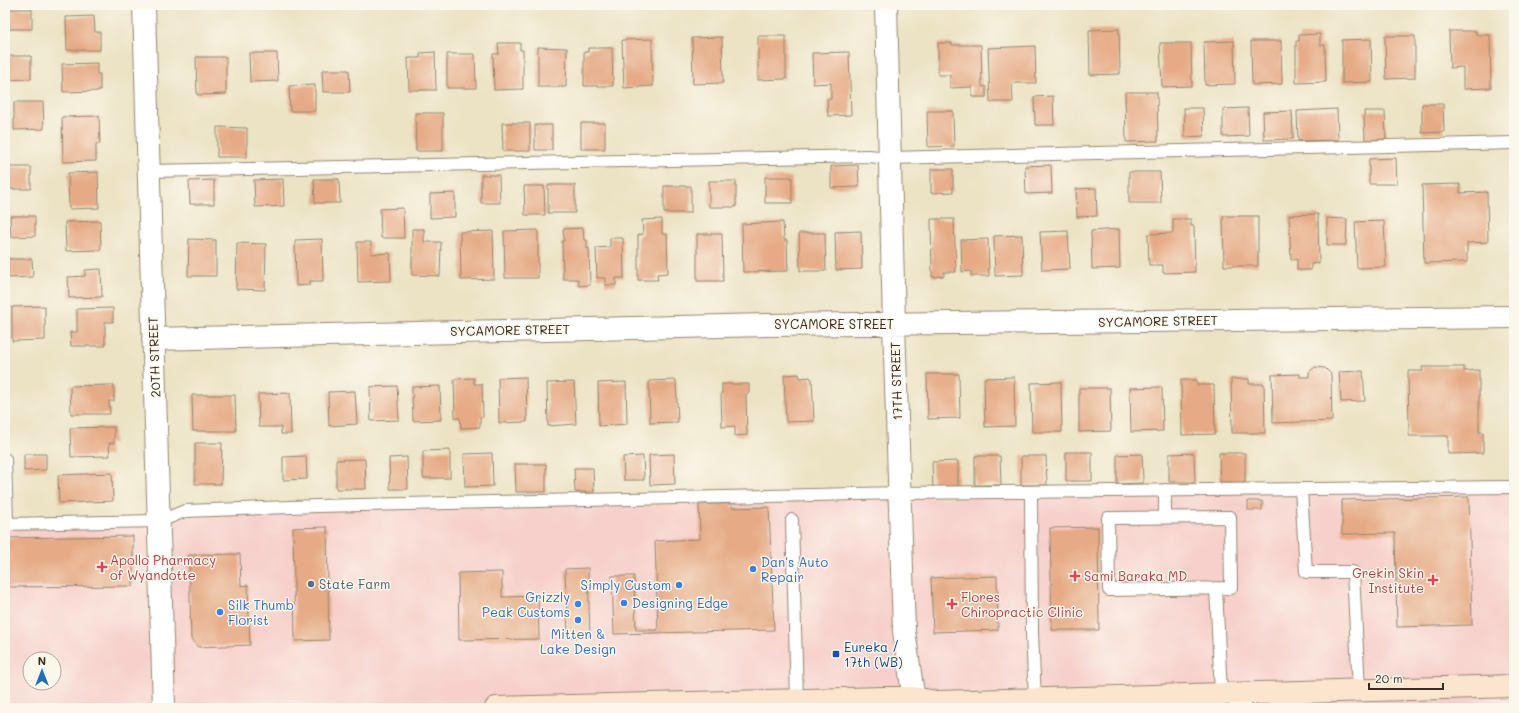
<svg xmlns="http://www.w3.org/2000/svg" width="1519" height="713" font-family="Mali,sans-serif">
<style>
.built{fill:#f7d0cb;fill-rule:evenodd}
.building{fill:#e6ab86}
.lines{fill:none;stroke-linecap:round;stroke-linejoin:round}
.service-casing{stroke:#948671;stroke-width:14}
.minor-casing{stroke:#948671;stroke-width:24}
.secondary-casing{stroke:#948671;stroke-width:24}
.service{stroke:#fff;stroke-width:12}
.minor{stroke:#fff;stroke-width:22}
.secondary{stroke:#fbe5cf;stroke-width:22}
.health-dot{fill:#e0444e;stroke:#fbf7ec;stroke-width:1.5}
.shop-dot{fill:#3f7fe0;stroke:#fbf7ec;stroke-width:1.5}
.service-dot{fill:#5c6f8a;stroke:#fbf7ec;stroke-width:1.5}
.transit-dot{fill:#1a4fb4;stroke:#fbf7ec;stroke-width:1.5}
.labels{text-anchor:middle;stroke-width:3;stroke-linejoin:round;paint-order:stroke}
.street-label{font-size:13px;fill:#3b2a1e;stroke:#fbf7ec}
.health-label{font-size:13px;fill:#be3a42;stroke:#fbf7ec;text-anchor:start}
.shop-label{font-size:13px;fill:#366cbe;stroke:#fbf7ec;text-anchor:start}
.service-label{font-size:13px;fill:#4e5e75;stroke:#fbf7ec;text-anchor:start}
.transit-label{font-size:13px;fill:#164399;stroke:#fbf7ec;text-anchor:start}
</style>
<rect width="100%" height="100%" fill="#fbf7ec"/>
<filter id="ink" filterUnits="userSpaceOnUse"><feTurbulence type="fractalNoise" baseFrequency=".025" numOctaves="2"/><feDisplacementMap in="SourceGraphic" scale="8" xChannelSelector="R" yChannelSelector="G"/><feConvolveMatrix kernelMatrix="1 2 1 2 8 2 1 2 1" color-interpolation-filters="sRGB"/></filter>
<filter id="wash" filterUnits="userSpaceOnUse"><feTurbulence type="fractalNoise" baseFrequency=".012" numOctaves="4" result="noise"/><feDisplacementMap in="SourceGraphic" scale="16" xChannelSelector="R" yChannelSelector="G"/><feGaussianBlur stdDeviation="0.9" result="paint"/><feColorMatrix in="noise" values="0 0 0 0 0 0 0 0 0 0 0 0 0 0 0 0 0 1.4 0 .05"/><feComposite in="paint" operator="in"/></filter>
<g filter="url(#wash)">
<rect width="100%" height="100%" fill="#ece3c4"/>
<path class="built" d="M1514,487V708H5V524L135,522L185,511ZM30,659H54V683H30Z"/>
<g id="blocks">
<path class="building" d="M5,9H32V29H6Z
M94,16L95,32H100V50H67L66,17Z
M1119,29L1120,74L1090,75L1089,30Z
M1449,31H1476V35H1490L1491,88L1463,89V67L1450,68Z
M1320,34V45H1325L1326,82L1296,83V41H1299V35Z
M758,36H786V79L758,80Z
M1385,36H1415V78L1386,79Z
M722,37L723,83L693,84L692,38Z
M652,39L653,86L624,88L622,40Z
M1371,39L1372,82L1342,83V40Z
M1234,41L1235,84L1205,85L1204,42Z
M1251,41H1281L1282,84L1252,85Z
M498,43H520V50H523V89L494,90L493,54H499Z
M938,43H952V45H981L982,87L986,86V97H972V87L950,88V75H938Z
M1160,43H1191L1192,86L1162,87Z
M1035,46L1036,83H1012L1013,102H990L988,48Z
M538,47L567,48L566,87H538Z
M588,48H612L613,86H584V52H588Z
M435,52L436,90H409L408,58H420V53Z
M849,52L851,115L828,116L827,99H831V83L813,84L812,53Z
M249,53H277L278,81L250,82Z
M447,54H475L476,88H447Z
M5,56H31V79L6,80Z
M196,57H226V94L197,95Z
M97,63V74H100V91L63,92L62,64Z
M322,70H349L350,92H323Z
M315,85V111H290L289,86Z
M1125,92H1157L1158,141L1126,142Z
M1053,96L1054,125H1035L1034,97Z
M14,102H43L44,129L14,130Z
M1422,104H1443L1444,132L1422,133Z
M1184,108H1203L1204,136L1185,137Z
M1248,108L1249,136L1223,137V109Z
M1337,109L1338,140L1298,141L1297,111Z
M927,111H953L954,146L928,147Z
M1292,111L1293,139L1264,140L1263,112Z
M1364,111H1385L1386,139L1365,140Z
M415,113H443V151H416Z
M99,116L100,144H96V161L63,162L62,117Z
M502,123H530V151H503Z
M581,123H605V149H581Z
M535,125H552V150H535Z
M217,127L247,128V157H217Z
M1396,158L1397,184H1369V159Z
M858,165L859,187L831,188V166Z
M1051,165L1052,193L1026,194L1025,166Z
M8,167H31V189H8Z
M931,169H953V192L931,193Z
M98,172L99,208L69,209L68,173Z
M1129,172H1160L1161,203H1129Z
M481,175H499L500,203H481Z
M765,177H792V203H765Z
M283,179L284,206L255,207L254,180Z
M314,179H339L340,203H315Z
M214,180V204H190L189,181Z
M709,181H736V207H709Z
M1460,184V193L1487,192L1488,242L1467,243V262L1424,263L1422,185Z
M548,185H575V213H548Z
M524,186H544L545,215H525Z
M664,186H691V213H664Z
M1096,188L1097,216L1077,217L1076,189Z
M455,193V217L430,218V194Z
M403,208L404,238H381L380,209Z
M1318,214L1319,263L1311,264V270H1297V259L1291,260L1289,215Z
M10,216H35V236L11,237Z
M1223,216H1258V266H1224Z
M1327,218L1347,219L1346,245H1327Z
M662,219V234H667L668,273L657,274L658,280H638V235L643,234L642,220Z
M931,219H954L956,272H944V276L932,277Z
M1173,219H1191V226H1194L1195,272L1163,273V265H1149L1148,234L1173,233Z
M100,221L101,250L66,251L65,222Z
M1384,221L1386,267L1357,268L1355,222Z
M783,222L784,240H787L788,271L743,272L742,224Z
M583,228L584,240H587V249L589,248L590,285L579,286L578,279H563L562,241H564L563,229Z
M412,229H424V242H441L440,276L412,275Z
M1119,229L1120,268L1092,269L1091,231Z
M538,230V278H505L504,231Z
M493,231L494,279L461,280L460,232Z
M861,231L862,269L836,270L835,232Z
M1068,231L1070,269L1042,270L1040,232Z
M799,233H825L826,271H800Z
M697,234H722L723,281H697Z
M1022,235L1023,275L995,276L994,236Z
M610,238H623L624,278H616V285H605V278H597L596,248L610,247Z
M189,239L216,240V276H188Z
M322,239L323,281H310V285L296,286L295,240Z
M988,239L989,276H971V271L962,272L961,240Z
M357,242H371V254L390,253L391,281L358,282Z
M237,243L266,244L265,290L236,289Z
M8,259H32L33,277L8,278Z
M101,269L102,297L69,298L68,277L85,276V270Z
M45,306V340L12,341V307Z
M113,308V322H105V346H71L70,332H77V309Z
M1315,367L1325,368L1331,374L1332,421L1273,423L1272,375L1300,374V377H1309V372Z
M1422,367H1464V371L1479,370V432H1483V453L1448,454V436H1409L1408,371H1423Z
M1363,371L1365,401L1341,402L1339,372Z
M799,374L800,378L810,377L811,379H812L814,421L786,422L784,375Z
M927,374H959L960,418L928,419Z
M526,377L527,422L499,423L498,378Z
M1014,377L1015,426L985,427L984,378Z
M474,378V384H482L483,417H480V427L461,428L460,418H455L454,379Z
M1231,379H1249V384H1264L1265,433H1232Z
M676,380L678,422L650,423L649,381Z
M1181,380H1197V385H1214L1215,434L1182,435Z
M574,382L576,424L548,426L547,383Z
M626,382L627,424L599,426L598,383Z
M1061,382L1062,432H1032L1031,383Z
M722,384H749V393L746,394L747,435L735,436V426L722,427L721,393H722Z
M114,385V401H109L110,414H71L70,386Z
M397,386L399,420L371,421L370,387Z
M440,386L441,420L413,421L412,387Z
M1162,387L1163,431L1131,432L1130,388Z
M1079,388H1110L1111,431L1079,432Z
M355,391L357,424L329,426L328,392Z
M290,393L291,434H281V427H259L258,394Z
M192,395H235L236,431H193Z
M114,427V443H109L110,456L71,457L70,428Z
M195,443H222L221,484H195Z
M450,450V478H423V451Z
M1066,452H1092V481H1066Z
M492,453L493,486L465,487L464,454Z
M1194,453L1195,482H1169V454Z
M1219,453H1245V482H1220Z
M24,454H46V470L24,471Z
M674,454L675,484L650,485L649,455Z
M1142,454L1143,483L1117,484V455Z
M306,456L307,479L283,480V457Z
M643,456L644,480H624L623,457Z
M975,456H1000L1001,485H975Z
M1021,456H1046L1047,485H1021Z
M407,457L408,489H390L389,458Z
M365,459L366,489H336V460Z
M958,461V486L933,487L932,462Z
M515,464H546V492H516Z
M574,468H593L594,492H575Z
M112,473L113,501L59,503L58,475Z
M1469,497L1472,625L1397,627L1395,533L1342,534V500Z
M1248,501H1262V510H1248Z
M699,504H732V508L769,507L774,630L614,634L612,576H634L636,630H658L655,541L700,539Z
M327,527L329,640L295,641L293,528Z
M1098,527L1099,630H1052L1050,528Z
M133,536V586L5,587V538Z
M240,554L241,586L248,585L250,645L198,647L191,639L189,555Z
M588,568L590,637H568L565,569Z
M502,572V597L538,596L539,639L459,640L458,573Z
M997,576L998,630L933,632L931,578Z"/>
</g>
</g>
<g filter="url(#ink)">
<use href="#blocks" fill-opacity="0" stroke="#948671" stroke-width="1"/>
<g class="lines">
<defs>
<path id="service" d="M148,171L868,156L890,158L1514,143
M5,459L7,524
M1301,489L1306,572H1353L1359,690
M1165,490V517
M1031,492L1032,633L1035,699
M1230,517L1231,588L1109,590L1108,518Z
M792,520L797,700
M5,524L160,521L185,511L318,506L900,493L1514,487
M1216,588L1221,694"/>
<path id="minor" d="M144,5L164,708
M886,5L894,324L904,631L915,708
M153,339L767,325L1514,317
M1240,694V708"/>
<path id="secondary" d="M496,708L884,698H913L937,702L1514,686"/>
</defs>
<use href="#service" class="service-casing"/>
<use href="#minor" class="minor-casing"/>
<use href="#secondary" class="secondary-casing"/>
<use href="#service" class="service"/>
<use href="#minor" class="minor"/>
<use href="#secondary" class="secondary"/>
</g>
</g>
<g class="health-dot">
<path d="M100 561h4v4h4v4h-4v4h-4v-4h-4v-4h4z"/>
<path d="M1073 570h4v4h4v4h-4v4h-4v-4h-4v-4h4z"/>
<path d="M1431 574h4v4h4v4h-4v4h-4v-4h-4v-4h4z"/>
<path d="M950 598h4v4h4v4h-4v4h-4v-4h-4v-4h4z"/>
</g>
<g class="shop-dot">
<circle cx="753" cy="569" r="4"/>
<circle cx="679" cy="585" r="4"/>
<circle cx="624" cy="603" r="4"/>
<circle cx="578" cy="604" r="4"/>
<circle cx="220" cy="612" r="4"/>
<circle cx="578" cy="620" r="4"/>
</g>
<circle class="service-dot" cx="311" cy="584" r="4"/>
<rect class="transit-dot" x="832" y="650" width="8" height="8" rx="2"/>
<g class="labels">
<g class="street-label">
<text transform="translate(1158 321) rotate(-1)" y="5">SYCAMORE STREET</text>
<text x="834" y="329">SYCAMORE STREET</text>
<text transform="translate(510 330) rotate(-1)" y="5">SYCAMORE STREET</text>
<text transform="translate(154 357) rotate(-92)" y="5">20TH STREET</text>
<text transform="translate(896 381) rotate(-92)" y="5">17TH STREET</text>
</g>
<g class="health-label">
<text x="110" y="565">Apollo Pharmacy<tspan x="110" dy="15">of Wyandotte</tspan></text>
<text x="1424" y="578" text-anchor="end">Grekin Skin<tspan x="1424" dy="15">Institute</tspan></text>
<text x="1084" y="581">Sami Baraka MD</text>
<text x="961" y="602">Flores<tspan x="961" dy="15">Chiropractic Clinic</tspan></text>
</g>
<g class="shop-label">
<text x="761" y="567">Dan's Auto<tspan x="761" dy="15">Repair</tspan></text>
<text x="671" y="590" text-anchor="end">Simply Custom</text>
<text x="570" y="602" text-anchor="end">Grizzly<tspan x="570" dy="15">Peak Customs</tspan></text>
<text x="632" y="608">Designing Edge</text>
<text x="228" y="610">Silk Thumb<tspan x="228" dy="15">Florist</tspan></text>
<text x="578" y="639" text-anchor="middle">Mitten &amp;<tspan x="578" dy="15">Lake Design</tspan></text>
</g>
<g class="service-label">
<text x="319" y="589">State Farm</text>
</g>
<g class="transit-label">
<text x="844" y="652">Eureka /<tspan x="844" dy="15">17th (WB)</tspan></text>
</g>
</g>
<rect width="1519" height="713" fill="none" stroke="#fbf7ec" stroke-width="20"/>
<g transform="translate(42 671)"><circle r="19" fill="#fbf7ec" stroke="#aea59a"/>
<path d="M0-3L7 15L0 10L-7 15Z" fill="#1f6fb2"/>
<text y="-6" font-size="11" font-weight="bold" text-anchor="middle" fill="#3b2a1e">N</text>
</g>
<path d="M1369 683v6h74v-6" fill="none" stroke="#3b2a1e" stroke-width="2"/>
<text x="1375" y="683" font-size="12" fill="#3b2a1e" stroke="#fbf7ec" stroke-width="3" paint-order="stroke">20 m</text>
</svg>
